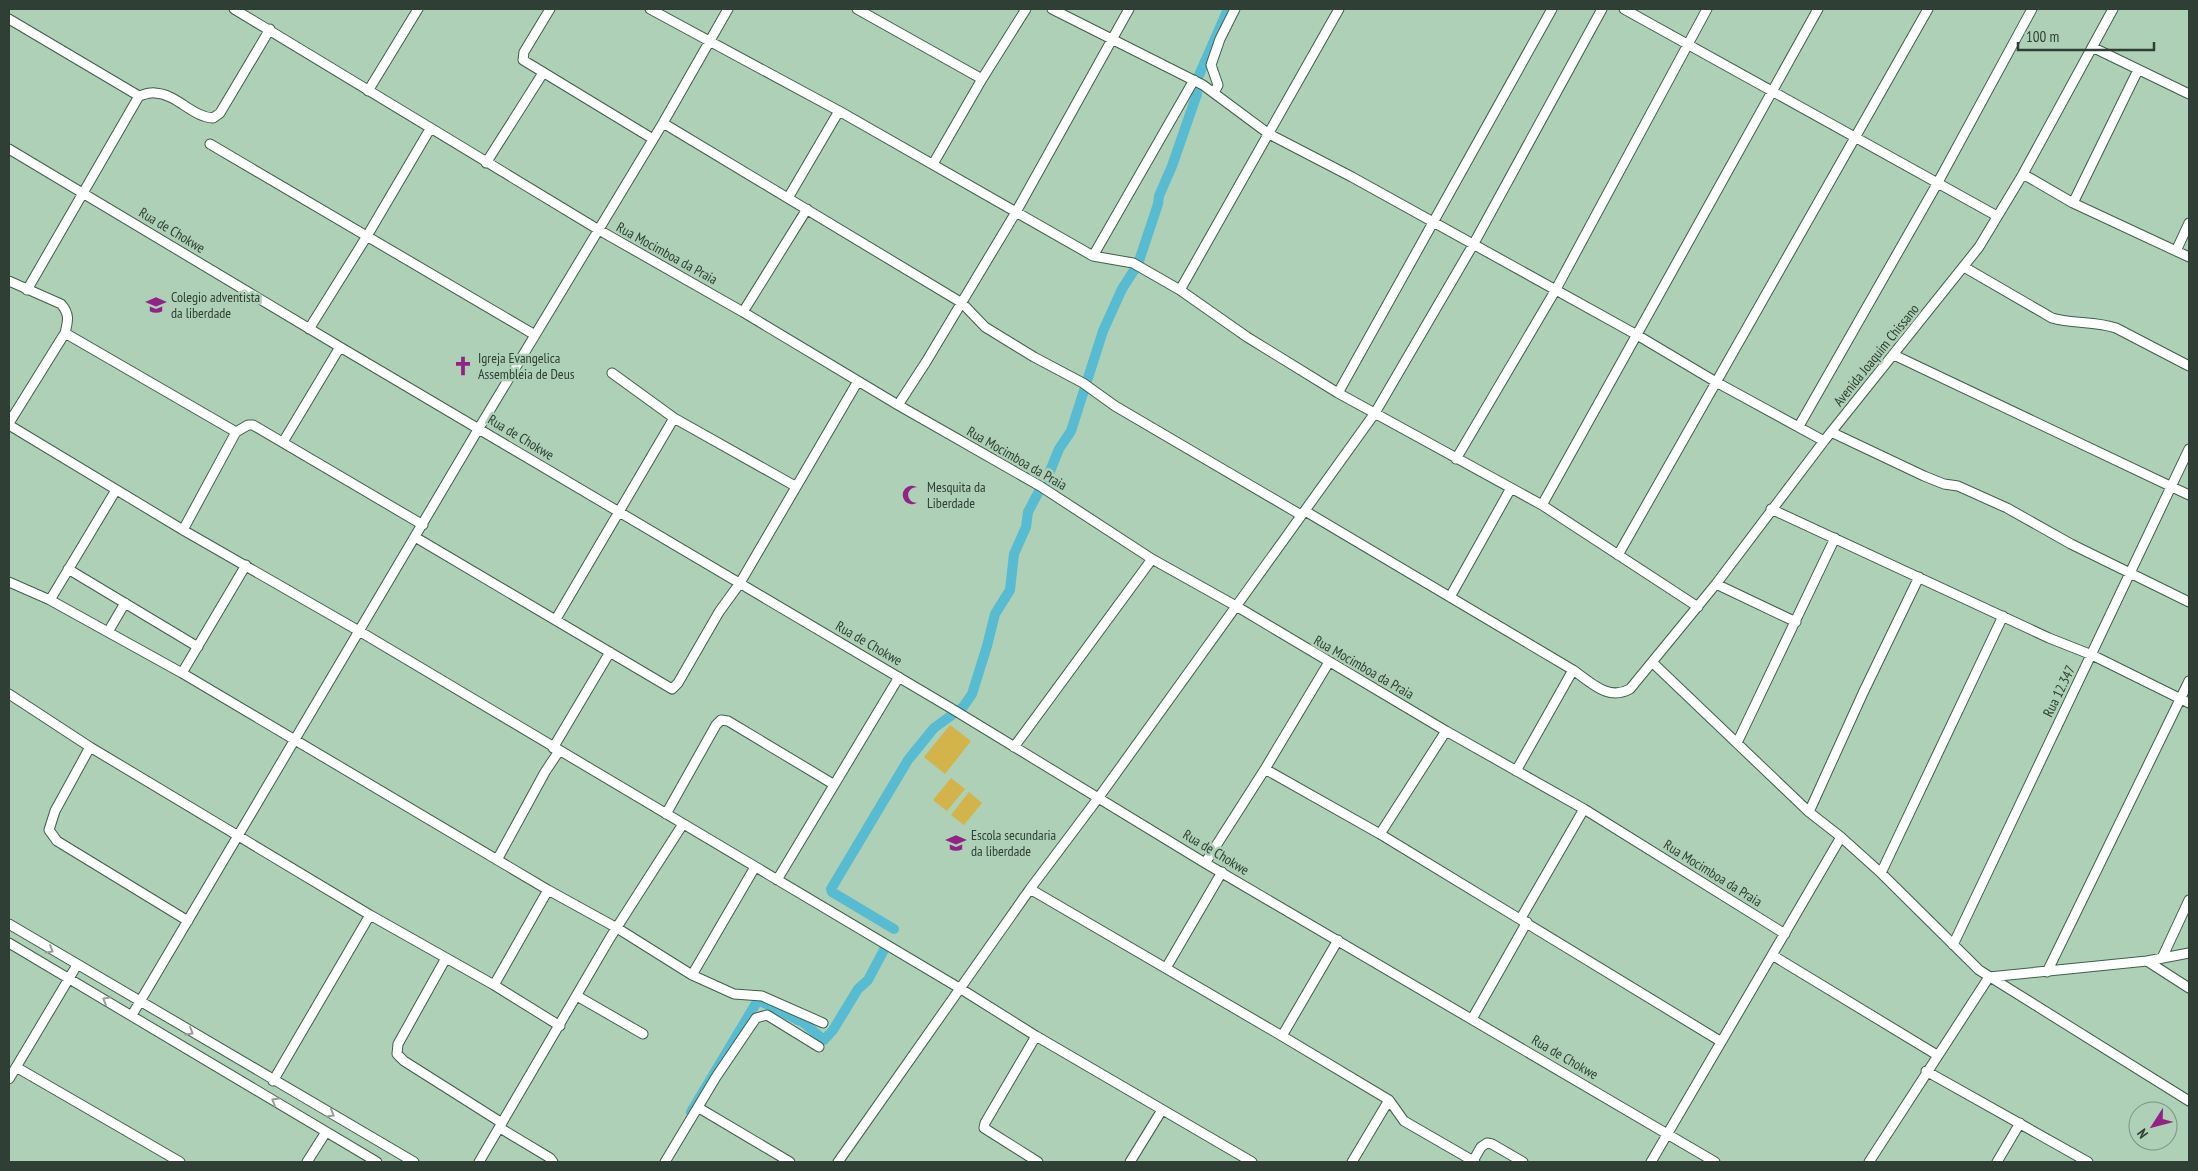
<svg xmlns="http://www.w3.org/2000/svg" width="2198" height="1171" font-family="'PT Sans Narrow',sans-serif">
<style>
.green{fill:#d2b44a}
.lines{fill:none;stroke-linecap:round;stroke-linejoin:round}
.canal{stroke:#57bcd1;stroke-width:10}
.minor-casing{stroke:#3f6049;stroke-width:11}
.minor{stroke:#fff;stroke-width:9}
.oneway{stroke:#989f9a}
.labels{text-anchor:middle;stroke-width:5;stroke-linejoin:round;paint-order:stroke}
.street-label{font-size:14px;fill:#303f35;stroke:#add0b6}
.poi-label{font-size:14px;fill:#303f35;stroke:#add0b6;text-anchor:start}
</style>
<rect width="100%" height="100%" fill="#add0b6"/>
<path class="green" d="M950,725L971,741L945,774L924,757Z
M951,778L965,789L947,811L933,800Z
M969,792L982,803L964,825L951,815Z"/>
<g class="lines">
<path class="canal" d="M894,929L832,892L831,889L908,760L934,728L963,707L972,694L987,646L995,614L1010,590L1014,554L1026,527L1028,512L1038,493L1046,481L1059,449L1071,431L1103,331L1122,289L1138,264L1158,204L1159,196L1172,166L1197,94L1196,82L1228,9
M691,1112L758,1000L804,1023L824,1040L833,1030L858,989L868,980L886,946"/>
<defs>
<path id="minor" d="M234,9L599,230L743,312L898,405L1040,486L1152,559L1236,606L1446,731L1584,809L1785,934
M550,9L524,52L523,60L653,139
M650,9L839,111L1093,256L1133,263L1180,290L1247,337L1338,393L1542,505L1698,607
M857,9L982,79
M1052,9L1203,85L1269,134L1352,177L1637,335L1716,382L1824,441
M1624,9L1997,216
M9,19L139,96C143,95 150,92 155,93C177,94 192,117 213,118L220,113L270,29
M2092,47L2189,94
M368,91L418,9
M1214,93L1218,85L1211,65L1220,39L1235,9
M663,123L962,303L985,327L1034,357L1083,383L1115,406L1301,515
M210,144L535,335
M9,149L340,347L949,707L1205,863L1715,1162
M486,163L543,73
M933,164L982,79L1026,9
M2023,174L2073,203L2189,257
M788,198L839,111
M2073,203L2138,70
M2176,251L2189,223
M1093,256L1194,80
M1964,267L2052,318C2073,324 2095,321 2116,328L2189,366
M9,281L61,304C70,314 68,321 65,333L9,423
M27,290L139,96
M1180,290L1339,9
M743,312L807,209
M309,329L367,236L430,129
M65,333L236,432
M1894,355L2189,495
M612,373L674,418L795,486
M1338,393L1552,9
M898,405L926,362L1016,212L1129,9
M9,425L183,530L359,631L961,989L1036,1036L1252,1162
M1799,426L1937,184L2032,9
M1831,432L1924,476L1944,484L1958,486L2007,508L2071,544L2189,602
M283,442L340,347
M1456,459L1555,291L1707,9
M1542,505L1818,9
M1771,509L2049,638L2092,655L2189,703
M1305,511L1573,670C1592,683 1608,701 1630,689L1716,584L1824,441L1979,247L2023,174L2113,9
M183,530L236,432L248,425H253L423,525
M415,537L672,689L678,683L719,612L740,583L858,381
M1618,555L1928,9
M68,569L198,647
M9,582L50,600L182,673L548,890L617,928L692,975L734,994L762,996L823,1023
M1716,584L1796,622
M1450,597L1511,488
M50,600L116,490
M556,619L674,418
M108,632L125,603
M1653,663L1809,812L1841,837L1881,873L1979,970L2189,1101
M182,673L246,565
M9,694L90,747L370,915L494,985L560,1026
M1737,743L1835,538
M90,747L55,811L49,830L57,841L188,921
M1014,747L1152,559
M553,748L610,652
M1265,769L1380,834L1720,1041
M1516,771L1573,670
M1809,812L1863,693L1919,577
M666,814L716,725L721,720L728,721L833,784
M1380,834L1446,731
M497,860L545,772L559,751
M1205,863L1265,769L1329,662
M1881,873L2003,616
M777,880L899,677
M1030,889L1282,1036L1389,1100L1404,1121L1475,1162
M1521,918L1584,809
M9,924L414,1162
M9,943L377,1162
M1953,945L2189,449
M1772,955L1937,1055
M446,958L398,1044L397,1054L404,1061L502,1123
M2162,958L2189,900
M2147,961L2189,988
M1166,968L1222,872
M2047,972L2189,681
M692,975L755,867
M1989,977L2147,961L2189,953
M494,985L548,890
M577,996L643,1034
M132,1015L479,428L663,123L728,9
M1472,1019L1527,922
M1036,1036L985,1123L984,1128L1038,1162
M1282,1036L1338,940
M16,1067L180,1162
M1926,1071L2088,1162
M9,1079L77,965
M273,1081L370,915
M699,1108L790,1162
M500,1128L550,1158L553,1162
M1473,1161L1481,1147L1487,1143L1492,1144L1523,1162
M307,1162L326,1132
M479,1162L610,938L683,824
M665,1162L716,1077L756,1018L767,1015L819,1047
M838,1162L1030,889L1099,797L1375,413L1473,245L1602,9
M1130,1162L1162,1110
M1352,1162L1389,1100
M1651,1162L1841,837
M1869,1162L1989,977
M1997,1162L2020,1123"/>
</defs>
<use href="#minor" class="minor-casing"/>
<use href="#minor" class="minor"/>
</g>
<defs><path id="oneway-chevron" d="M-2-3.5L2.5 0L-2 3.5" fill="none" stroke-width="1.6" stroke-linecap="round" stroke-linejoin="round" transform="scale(1.25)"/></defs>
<g class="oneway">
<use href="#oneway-chevron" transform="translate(50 950) rotate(30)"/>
<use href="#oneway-chevron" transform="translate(106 1000) rotate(-149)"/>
<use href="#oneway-chevron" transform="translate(190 1032) rotate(30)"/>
<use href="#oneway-chevron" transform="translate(275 1101) rotate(-149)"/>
<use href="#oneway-chevron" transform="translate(331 1114) rotate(30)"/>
</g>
<defs>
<symbol id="school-bare" viewBox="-9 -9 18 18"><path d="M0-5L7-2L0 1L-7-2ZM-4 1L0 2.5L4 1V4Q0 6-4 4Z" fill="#912384" stroke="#add0b6" stroke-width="2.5" paint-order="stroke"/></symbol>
<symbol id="church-bare" viewBox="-9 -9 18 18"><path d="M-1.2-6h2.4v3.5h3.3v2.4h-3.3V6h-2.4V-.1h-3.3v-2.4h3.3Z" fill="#912384" stroke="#add0b6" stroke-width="2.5" paint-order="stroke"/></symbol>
<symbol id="mosque-bare" viewBox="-9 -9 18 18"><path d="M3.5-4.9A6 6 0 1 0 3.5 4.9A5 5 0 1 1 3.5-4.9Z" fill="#912384" stroke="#add0b6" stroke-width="2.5" paint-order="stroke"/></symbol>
</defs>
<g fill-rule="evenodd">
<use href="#school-bare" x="142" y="291" width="28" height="28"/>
<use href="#church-bare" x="449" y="352" width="28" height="28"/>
<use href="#mosque-bare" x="898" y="481" width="28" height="28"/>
<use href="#school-bare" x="942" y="829" width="28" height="28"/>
</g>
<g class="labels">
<g class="street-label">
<text transform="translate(172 230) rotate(31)" y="5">Rua de Chokwe</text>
<text transform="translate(667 253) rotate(29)" y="5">Rua Mocimboa da Praia</text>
<text transform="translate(1876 355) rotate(-51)" y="5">Avenida Joaquim Chissano</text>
<text transform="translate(521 437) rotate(31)" y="5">Rua de Chokwe</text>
<text transform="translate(1017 458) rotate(30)" y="5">Rua Mocimboa da Praia</text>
<text transform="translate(869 643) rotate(30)" y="5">Rua de Chokwe</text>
<text transform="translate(1364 667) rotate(30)" y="5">Rua Mocimboa da Praia</text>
<text transform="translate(2059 691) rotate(-64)" y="5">Rua 12.347</text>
<text transform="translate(1216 852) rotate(31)" y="5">Rua de Chokwe</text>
<text transform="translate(1713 873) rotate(32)" y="5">Rua Mocimboa da Praia</text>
<text transform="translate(1565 1057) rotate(30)" y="5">Rua de Chokwe</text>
</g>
<g class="poi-label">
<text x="171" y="302">Colegio adventista<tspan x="171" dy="16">da liberdade</tspan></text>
<text x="478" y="363">Igreja Evangelica<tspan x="478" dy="16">Assembleia de Deus</tspan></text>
<text x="927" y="492">Mesquita da<tspan x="927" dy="16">Liberdade</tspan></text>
<text x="971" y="840">Escola secundaria<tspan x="971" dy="16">da liberdade</tspan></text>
</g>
</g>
<rect width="2198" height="1171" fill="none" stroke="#303f35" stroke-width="20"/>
<g transform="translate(2153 1126) rotate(234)"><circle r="24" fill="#add0b6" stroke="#7b9682"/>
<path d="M0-4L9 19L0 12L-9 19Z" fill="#912384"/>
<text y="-8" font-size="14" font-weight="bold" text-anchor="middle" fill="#303f35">N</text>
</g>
<path d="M2018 42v8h136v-8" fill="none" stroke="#303f35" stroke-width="2.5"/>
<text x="2026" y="42" font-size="15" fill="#303f35" stroke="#add0b6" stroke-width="4" paint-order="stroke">100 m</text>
</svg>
